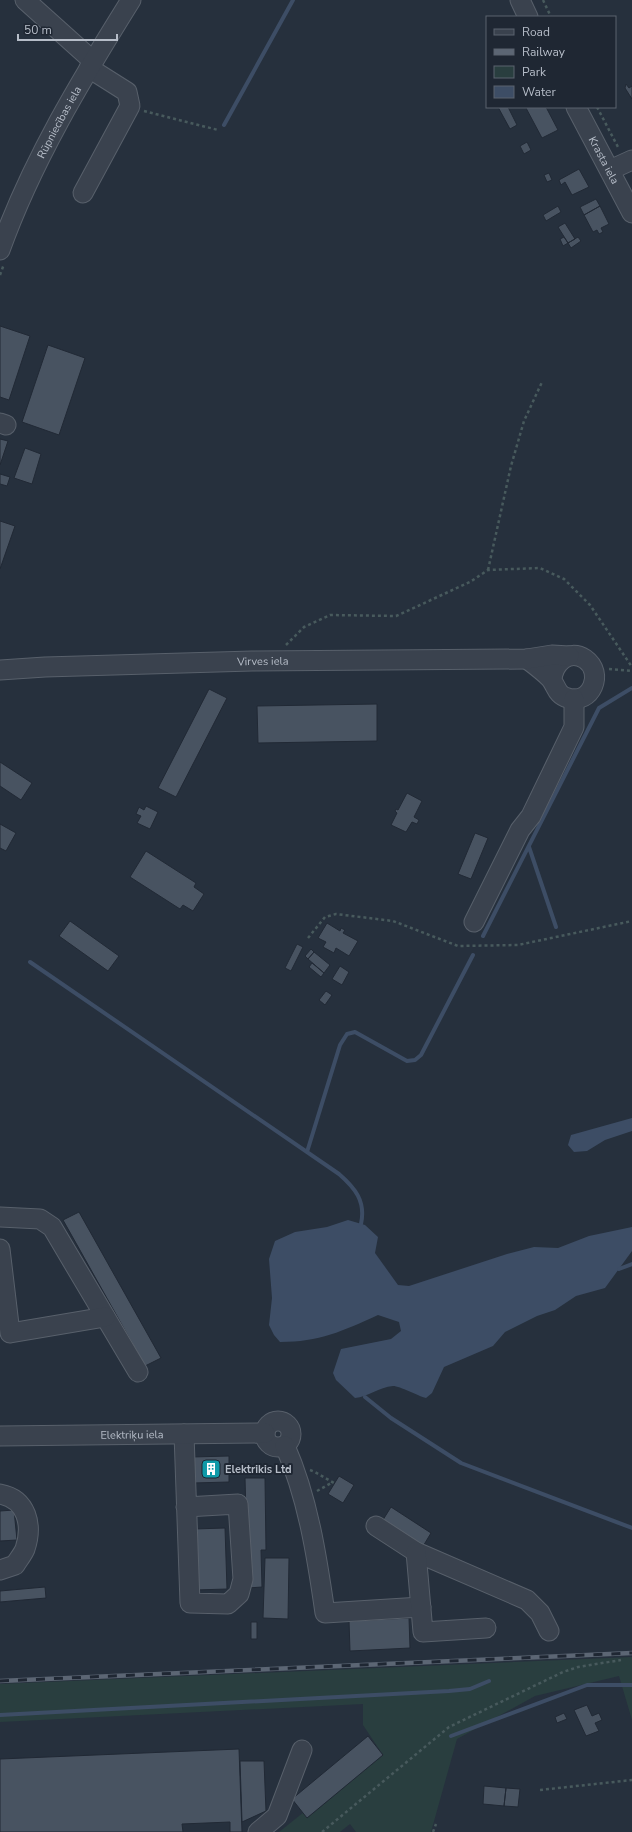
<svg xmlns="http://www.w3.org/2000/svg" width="632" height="1832" font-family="'Nunito Sans',sans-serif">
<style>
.green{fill:#293e3f}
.water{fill:#3d4d65}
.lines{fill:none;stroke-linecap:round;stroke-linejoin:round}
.stream{stroke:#3d4d65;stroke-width:4}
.building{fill:#485361;stroke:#212935}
.minor-casing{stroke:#58606b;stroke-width:21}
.path{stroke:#485a5d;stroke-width:2.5;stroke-dasharray:3 3;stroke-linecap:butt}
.minor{stroke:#3a424e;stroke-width:19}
.rail-casing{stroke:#5c6674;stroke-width:4.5}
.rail{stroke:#1f2733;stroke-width:3;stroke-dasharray:9;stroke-linecap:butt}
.labels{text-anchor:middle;stroke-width:4;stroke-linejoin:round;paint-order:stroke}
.street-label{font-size:11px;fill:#b6bdc8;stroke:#1f2733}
.poi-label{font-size:11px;font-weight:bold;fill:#b6bdc8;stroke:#1f2733;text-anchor:start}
</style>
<rect width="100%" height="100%" fill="#26303d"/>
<path class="green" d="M632,1657V1720L619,1676L535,1696L457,1739L431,1832H356L350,1824L340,1832H279L304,1812L307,1818L383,1755L363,1725V1704L0,1722V1684Z"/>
<path class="water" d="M632,1118V1131L605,1140L587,1151L574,1152L568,1145L571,1135Z
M348,1220L365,1225L378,1237L375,1253L398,1285L409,1286L507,1254L534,1247L558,1248L589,1236L632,1227V1251L605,1288L576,1296L555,1310L537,1316L505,1332L493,1346L444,1367L432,1393L426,1398C418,1396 400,1386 393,1386C379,1387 368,1397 355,1398L336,1380L333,1373L341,1349L391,1339L401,1331L399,1322L378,1315C343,1331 319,1342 280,1342L274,1335L269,1325L272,1298L269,1259L275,1241L295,1232L327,1227Z"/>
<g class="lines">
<path class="stream" d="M224,125L293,0
M529,847L556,927
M483,936L599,708L632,688
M30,962L339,1174C355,1188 366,1201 361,1224
M307,1152L340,1045L347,1034L355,1032L407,1061L415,1060L421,1055L473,955
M619,1269L632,1264
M365,1397L391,1418L461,1463L632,1528
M0,1715L449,1691L470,1689L489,1681
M451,1736L587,1685H632"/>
</g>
<path class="building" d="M626,84L629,88L632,86V99L625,88Z
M498,107H508L517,125L510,129Z
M528,107H546L558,130L542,138L526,108Z
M527,142L531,150L524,154L520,146Z
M579,169L589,187L572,195L565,182L561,185L559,180Z
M549,173L552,180L547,182L544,175Z
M596,199L600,206L584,215L580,207Z
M558,206L561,212L546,221L543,215Z
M600,206L609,224L601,228L603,232L599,234L597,230L593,232L584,215Z
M565,223L575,239L568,243L558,227Z
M564,237L568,243L563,246L560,239Z
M578,237L581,241L571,248L568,243Z
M0,326L30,336L9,400L0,397Z
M48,345L85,358L59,435L22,422Z
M0,439L8,441L0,465Z
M25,448L41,454L32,484L14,478Z
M0,474L10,477L7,486L0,484Z
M0,521L15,526L0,569Z
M209,689L227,698L176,797L158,788Z
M377,704V741L258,743L257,706Z
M0,762L32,783L21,800L0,786Z
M407,793L422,801L414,817L419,820L417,824L412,822L406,832L391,825L397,813L395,811L396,809L398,810Z
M146,806L158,812L150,829L137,823L141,816L136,814L139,807L144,810Z
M0,824L16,833L6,851L0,848Z
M475,833L488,838L471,879L458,874Z
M146,851L196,883L194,887L204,894L193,911L183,905L180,909L130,877Z
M70,921L119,956L108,971L59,936Z
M327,923L340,931L341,928L345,930L343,933L358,941L349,956L336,948L334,953L323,947L326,942L318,938Z
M297,944L303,947L291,971L285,968Z
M311,949L314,952L308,959L305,956Z
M314,952L330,965L324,973L308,959Z
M312,963L324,973L321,977L309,967Z
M340,966L349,972L342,985L332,979Z
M326,991L332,995L325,1005L319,1000Z
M79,1212L161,1358L145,1366L63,1220Z
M229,1456V1482L193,1483L192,1457Z
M339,1476L354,1485L343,1503L328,1494Z
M245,1478H265L266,1550H261L262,1587L248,1588Z
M391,1507L431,1533L422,1548L381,1523Z
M14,1510L17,1540L0,1541V1511Z
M225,1528L227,1589L195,1590L194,1529Z
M265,1558H289L288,1619L263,1618Z
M45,1587L46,1598L0,1602V1591Z
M409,1618L410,1648L350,1651L349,1621Z
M251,1622H257V1639H251Z
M587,1705L592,1716L599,1713L602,1720L595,1723L599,1731L586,1736L574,1710Z
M564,1713L567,1719L557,1723L555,1717Z
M368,1736L383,1755L307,1818L292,1799Z
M239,1749L242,1832H230V1822L182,1824L183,1832H0V1759Z
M240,1761H264L266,1811L242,1822Z
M484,1786L506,1788L504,1806L483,1804Z
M506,1788L520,1789L518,1807L504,1806Z"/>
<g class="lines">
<defs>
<g id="minor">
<path d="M25,0L93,61"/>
<path d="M520,0L528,17"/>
<path id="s1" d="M576,107L632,213"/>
<path d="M610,170L632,160"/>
<path d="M83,193L130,106L127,92L89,68"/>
<path id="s2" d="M0,250C32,161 81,80 131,0"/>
<path d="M0,423L6,425"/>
<path d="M527,659C535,665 543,671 550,678C557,686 556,695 568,698C591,705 605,673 585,659C568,648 553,664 552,680"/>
<path id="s3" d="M0,670L45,667L252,661L527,659L552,655L569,656"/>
<path d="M474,922L520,830L531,816L574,727V699"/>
<path d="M0,1217L40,1219L52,1227L138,1372"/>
<path d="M0,1249L10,1333L105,1317"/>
<circle cx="278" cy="1434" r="13"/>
<path d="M184,1434L190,1603L228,1604L239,1594L243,1579L238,1504L186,1507"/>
<path id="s4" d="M0,1436L265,1433"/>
<path d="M285,1446C308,1498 317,1557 325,1613L421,1607"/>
<path d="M0,1494C27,1499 33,1525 25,1549C23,1554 18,1560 15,1565L0,1570"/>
<path d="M376,1526L416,1552L527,1600L540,1613L549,1631"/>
<path d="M416,1552L423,1632L486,1628"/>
<path d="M258,1832L277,1816L302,1750"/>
</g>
</defs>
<use href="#minor" class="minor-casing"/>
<path class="path" d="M543,0L551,17
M597,107L619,149
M144,111L218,130
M0,275L4,264
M488,570L511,466L524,421L542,382
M286,645L304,627L330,615L396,616L470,582L488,570L540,568L564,579L590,605L632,667
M609,669L632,671
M308,938L325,917L336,914L393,921L458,946L518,945L632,921
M310,1470L315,1472L334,1483
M317,1491L333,1482
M540,1790L632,1780
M322,1832L449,1727L563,1672L578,1667L621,1660
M433,1832L436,1824"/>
<use href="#minor" class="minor"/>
<defs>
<path id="rail" d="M0,1681L632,1653"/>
</defs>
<use href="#rail" class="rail-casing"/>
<use href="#rail" class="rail"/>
</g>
<defs>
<symbol id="building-square" viewBox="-11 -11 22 22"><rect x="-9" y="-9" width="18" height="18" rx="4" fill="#0f9aa8" stroke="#1f2733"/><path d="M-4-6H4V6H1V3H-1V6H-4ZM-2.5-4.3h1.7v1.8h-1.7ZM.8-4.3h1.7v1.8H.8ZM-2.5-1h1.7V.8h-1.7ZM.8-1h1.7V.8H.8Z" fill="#fff"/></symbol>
</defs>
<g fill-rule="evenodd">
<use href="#building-square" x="200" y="1458" width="22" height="22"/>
</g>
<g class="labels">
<g class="street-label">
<text dy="4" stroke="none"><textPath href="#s2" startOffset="141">Rūpniecības iela</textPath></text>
<text dy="4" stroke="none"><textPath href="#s1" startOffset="60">Krasta iela</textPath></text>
<text dy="4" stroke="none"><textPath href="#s3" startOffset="263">Virves iela</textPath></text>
<text dy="4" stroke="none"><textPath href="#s4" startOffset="132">Elektriķu iela</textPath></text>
</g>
<g class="poi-label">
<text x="225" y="1473">Elektrikis Ltd</text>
</g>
</g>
<rect x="486" y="16" width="130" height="92" fill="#1f2733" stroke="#5b636f"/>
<rect x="494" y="29" width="20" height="6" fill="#3a424e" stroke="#5b636f"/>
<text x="522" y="36" font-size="12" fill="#b6bdc8">Road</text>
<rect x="494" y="49" width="20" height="6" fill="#5c6674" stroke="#5b636f"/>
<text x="522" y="56" font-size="12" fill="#b6bdc8">Railway</text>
<rect x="494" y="66" width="20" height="12" fill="#293e3f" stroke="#5b636f"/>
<text x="522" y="76" font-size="12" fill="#b6bdc8">Park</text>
<rect x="494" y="86" width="20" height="12" fill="#3d4d65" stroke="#5b636f"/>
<text x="522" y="96" font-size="12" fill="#b6bdc8">Water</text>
<path d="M18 34v6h99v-6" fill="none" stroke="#b6bdc8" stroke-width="2"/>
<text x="24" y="34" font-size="12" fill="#b6bdc8" stroke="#1f2733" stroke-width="3" paint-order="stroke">50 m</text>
</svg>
